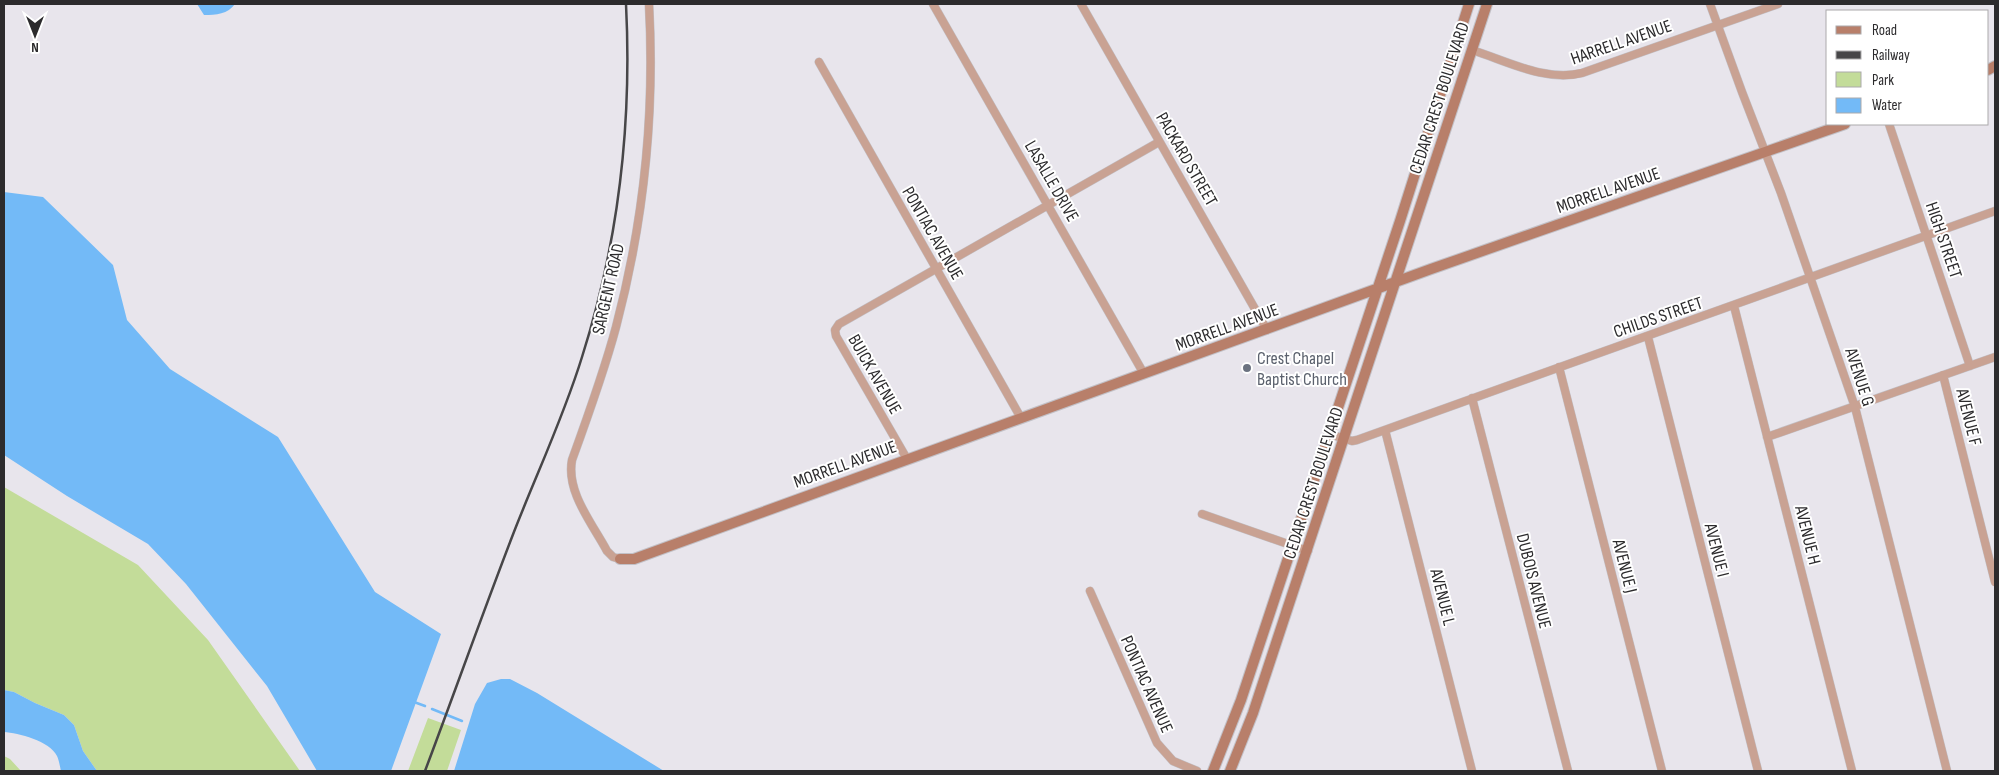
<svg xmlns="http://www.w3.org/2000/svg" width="1999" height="775" font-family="'Sofia Sans Condensed',sans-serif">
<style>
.green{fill:#c3dc99}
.water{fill:#73baf7}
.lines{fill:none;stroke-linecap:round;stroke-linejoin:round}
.stream{stroke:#73baf7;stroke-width:2.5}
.street-casing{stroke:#c2c0c6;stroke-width:9}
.secondary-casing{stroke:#c2c0c6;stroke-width:12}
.street{stroke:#c9a293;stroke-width:8}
.secondary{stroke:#b87f6a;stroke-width:10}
.rail{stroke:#474648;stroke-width:2.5}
.worship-dot{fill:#6b7280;stroke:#fff;stroke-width:2}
.labels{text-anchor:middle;stroke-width:4;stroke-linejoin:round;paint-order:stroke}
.street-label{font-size:18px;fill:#2c2b2d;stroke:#fff}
.worship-label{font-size:18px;fill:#5b616d;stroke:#fff;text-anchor:start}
</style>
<rect width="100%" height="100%" fill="#e8e5ec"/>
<path class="green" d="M4,487L138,565L208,640L300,771H97L83,751L74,725L64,715L35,703L14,692L4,690Z
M428,718L461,730L447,771H408Z
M4,756L10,759L21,771H4Z"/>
<path class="water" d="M197,4H235C228,14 216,15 204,15Z
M4,192L43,197L113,265L127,320L170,369L278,437L375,592L441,634L391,771H317L267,686L186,584L148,544L67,496L4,455Z
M501,679H510L537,693L664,771H454L475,704L487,683Z
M4,690L14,692L35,703L64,715L74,725L83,751L97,771H61C60,767 59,760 57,756C50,741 18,733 4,732Z"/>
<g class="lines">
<path class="stream" d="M414,702L425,706
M432,709L462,721"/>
<defs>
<path id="street" d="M933,4L1144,374
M1081,4L1267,330
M1710,4L1742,92L1781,193L1855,407L1947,771
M1472,50C1507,61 1545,82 1582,73L1778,4
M819,62L1021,418
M1889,124L1970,366
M1734,306L1852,771
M1648,337L1758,771
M1559,367L1662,771
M1943,375L1995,582
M1472,398L1568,771
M1385,430L1472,771
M1329,434L1352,441L1357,440L1995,211
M1767,437L1995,357
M907,459L836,336L835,330L839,324L1159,142
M1202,514L1308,551
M620,559L613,557L607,551C592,523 566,492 572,460C588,416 604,372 616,327C644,221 655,113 649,4
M1090,591L1157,743L1173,761L1197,771"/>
<path id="secondary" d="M1988,70L1995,66
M620,559H634L1431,269L1845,124
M1213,771L1241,700L1400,221L1469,4
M1230,771L1253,713L1487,4"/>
</defs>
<use href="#street" class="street-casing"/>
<use href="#secondary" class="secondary-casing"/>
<use href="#street" class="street"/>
<use href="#secondary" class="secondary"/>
<path class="rail" d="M425,771C454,694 482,615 512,537C535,477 563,419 582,357C618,244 632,123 626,4"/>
</g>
<circle class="worship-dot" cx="1247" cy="368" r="5"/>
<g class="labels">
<g class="street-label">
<text transform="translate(1621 42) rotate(-19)" y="6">HARRELL AVENUE</text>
<text transform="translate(1439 98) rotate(-72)" y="6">CEDAR CREST BOULEVARD</text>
<text transform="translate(1187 159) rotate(60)" y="6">PACKARD STREET</text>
<text transform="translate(1052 181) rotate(60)" y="6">LASALLE DRIVE</text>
<text transform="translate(1608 190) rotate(-19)" y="6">MORRELL AVENUE</text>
<text transform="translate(933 233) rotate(60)" y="6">PONTIAC AVENUE</text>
<text transform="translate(1944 240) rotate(71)" y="6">HIGH STREET</text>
<text transform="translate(608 289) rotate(-77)" y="6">SARGENT ROAD</text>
<text transform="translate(1658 317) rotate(-19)" y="6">CHILDS STREET</text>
<text transform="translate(1227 327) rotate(-20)" y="6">MORRELL AVENUE</text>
<text transform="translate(875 374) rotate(60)" y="6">BUICK AVENUE</text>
<text transform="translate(1860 377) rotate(72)" y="6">AVENUE G</text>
<text transform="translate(1969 417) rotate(76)" y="6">AVENUE F</text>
<text transform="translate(845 464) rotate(-20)" y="6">MORRELL AVENUE</text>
<text transform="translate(1313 483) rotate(-72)" y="6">CEDAR CREST BOULEVARD</text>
<text transform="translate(1808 535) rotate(76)" y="6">AVENUE H</text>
<text transform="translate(1717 550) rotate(76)" y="6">AVENUE I</text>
<text transform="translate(1625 566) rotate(76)" y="6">AVENUE J</text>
<text transform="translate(1534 581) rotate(76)" y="6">DUBOIS AVENUE</text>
<text transform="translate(1443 597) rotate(76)" y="6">AVENUE L</text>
<text transform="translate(1147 684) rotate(66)" y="6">PONTIAC AVENUE</text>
</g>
<g class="worship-label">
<text x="1257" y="364">Crest Chapel<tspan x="1257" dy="21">Baptist Church</tspan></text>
</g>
</g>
<rect width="1999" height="775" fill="none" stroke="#2c2b2d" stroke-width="10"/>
<rect x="1826" y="10" width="162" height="115" fill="#ffffff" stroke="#abaaab"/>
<rect x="1836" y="26" width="25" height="8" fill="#b87f6a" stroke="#abaaab"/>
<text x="1872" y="35" font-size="15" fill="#2c2b2d">Road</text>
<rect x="1836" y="51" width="25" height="8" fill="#474648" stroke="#abaaab"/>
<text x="1872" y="60" font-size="15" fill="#2c2b2d">Railway</text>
<rect x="1836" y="72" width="25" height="15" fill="#c3dc99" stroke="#abaaab"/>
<text x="1872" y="85" font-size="15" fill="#2c2b2d">Park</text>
<rect x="1836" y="98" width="25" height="15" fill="#73baf7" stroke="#abaaab"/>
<text x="1872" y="110" font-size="15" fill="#2c2b2d">Water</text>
<g transform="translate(35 35) rotate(180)" stroke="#ffffff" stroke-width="4" paint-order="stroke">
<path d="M0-4L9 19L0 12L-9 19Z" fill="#2c2b2d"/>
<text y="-8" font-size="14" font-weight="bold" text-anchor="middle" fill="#2c2b2d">N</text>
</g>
</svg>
